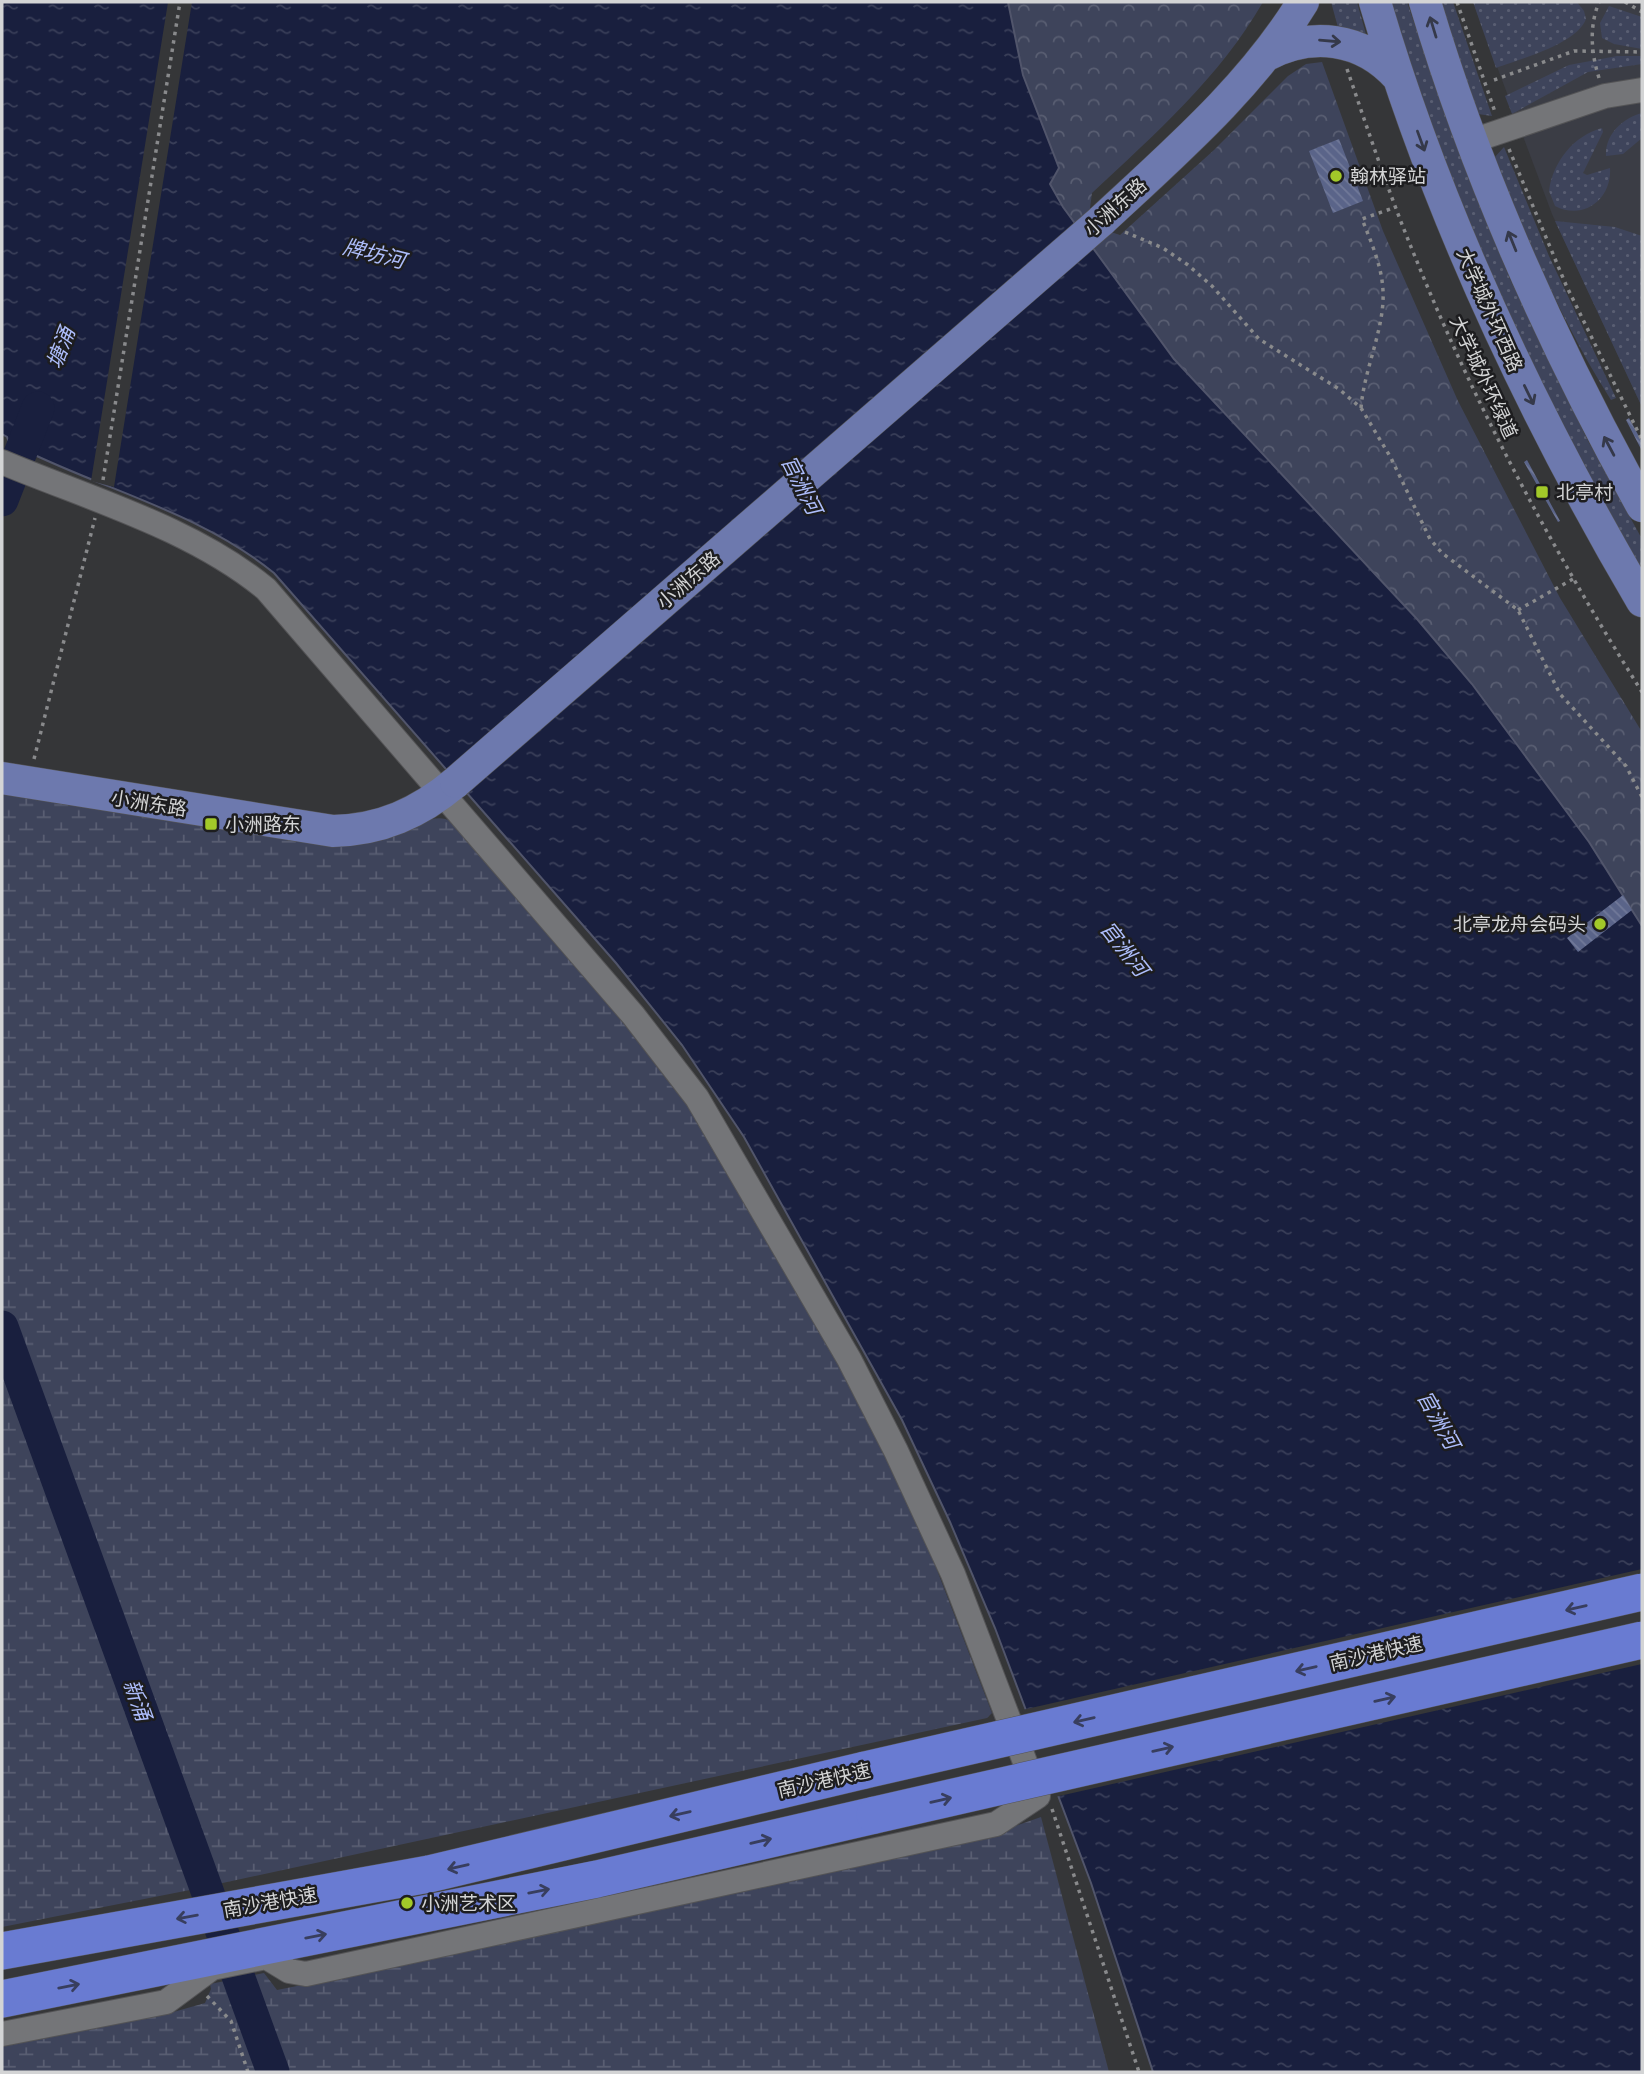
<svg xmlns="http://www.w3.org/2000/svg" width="1644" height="2074" font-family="'Fira Sans Condensed','Noto Sans SC',sans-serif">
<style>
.built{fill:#3b3d45}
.grass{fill:url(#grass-dots)}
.wetland{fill:url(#wetland-marsh)}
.park{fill:url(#park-crowns)}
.water{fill:url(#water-ripples);stroke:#51556b;stroke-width:2}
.pier{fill:#353638}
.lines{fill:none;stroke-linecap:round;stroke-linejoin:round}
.river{stroke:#191f3e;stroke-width:33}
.building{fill:url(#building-back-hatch)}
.minor-casing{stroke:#545456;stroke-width:26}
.major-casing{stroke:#545456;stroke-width:33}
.highway-casing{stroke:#545456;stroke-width:38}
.path{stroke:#898a8c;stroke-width:3.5;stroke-dasharray:3.5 5;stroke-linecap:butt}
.minor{stroke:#747578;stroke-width:24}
.major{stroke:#6d79ae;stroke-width:32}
.highway{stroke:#697bd2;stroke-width:37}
.major-bridge-casing{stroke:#545456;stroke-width:33;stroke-linecap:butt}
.highway-bridge-casing{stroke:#545456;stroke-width:38;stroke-linecap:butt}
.major-bridge{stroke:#6d79ae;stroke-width:32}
.highway-bridge{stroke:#697bd2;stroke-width:37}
.oneway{stroke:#35394a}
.oneway2{stroke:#383e5e}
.poi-dot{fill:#a2c929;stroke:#1d1d1f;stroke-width:2.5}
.labels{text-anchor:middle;stroke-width:5;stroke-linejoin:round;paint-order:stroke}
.poi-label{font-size:19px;fill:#d3d4d5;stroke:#1d1d1f;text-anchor:start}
.street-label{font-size:19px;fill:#d3d4d5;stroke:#1d1d1f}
.water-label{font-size:21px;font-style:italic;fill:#adbdfb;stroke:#1d1d1f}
</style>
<defs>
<pattern id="grass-dots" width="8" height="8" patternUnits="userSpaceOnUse" patternTransform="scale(1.75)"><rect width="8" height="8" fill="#3e445b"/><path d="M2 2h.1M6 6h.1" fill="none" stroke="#595e72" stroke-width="1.8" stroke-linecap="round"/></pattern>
<pattern id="wetland-marsh" width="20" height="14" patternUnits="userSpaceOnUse" patternTransform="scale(1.75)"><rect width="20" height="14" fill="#3e445b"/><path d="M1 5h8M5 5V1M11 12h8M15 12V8" fill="none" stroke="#595e72"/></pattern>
<pattern id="park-crowns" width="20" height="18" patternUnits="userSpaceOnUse" patternTransform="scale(1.75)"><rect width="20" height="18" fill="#3e445b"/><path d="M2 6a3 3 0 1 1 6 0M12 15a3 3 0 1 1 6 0" fill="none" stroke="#595e72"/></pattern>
<pattern id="water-ripples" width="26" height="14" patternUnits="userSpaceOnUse" patternTransform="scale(1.75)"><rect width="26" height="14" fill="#191f3e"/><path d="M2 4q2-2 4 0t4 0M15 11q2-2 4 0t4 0" fill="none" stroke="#3a3f59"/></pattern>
<pattern id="building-back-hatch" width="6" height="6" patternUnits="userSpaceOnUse" patternTransform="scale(1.75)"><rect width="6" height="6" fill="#5a6489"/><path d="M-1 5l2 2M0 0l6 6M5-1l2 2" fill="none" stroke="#717999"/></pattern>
</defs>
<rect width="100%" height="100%" fill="#353638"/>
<path class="built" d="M1473,2H1642V407L1552,214Z"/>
<path class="grass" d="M1331,2H1357L1367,38L1339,31Z
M1389,2H1407L1460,155L1510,279L1587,439L1642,539V572C1614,521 1585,470 1558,419C1489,285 1437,144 1389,2Z
M1440,2H1453L1492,116L1478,114Z
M1473,2H1577L1584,11L1586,19C1577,44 1520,59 1496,68Z
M1609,6L1642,17V49L1614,44L1602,38L1600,23Z
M1617,56H1642V64L1588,72L1512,114L1505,96L1569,65Z
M1642,113V138L1623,154L1606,156C1605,134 1623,118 1642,113Z
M1602,128L1603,132L1583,173L1587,175L1610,168C1612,199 1584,221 1555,206L1549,191C1553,162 1573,136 1602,128Z
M1504,147L1549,256L1616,398L1611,400C1561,321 1530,245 1494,158Z
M1555,221L1615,227L1642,236V407Z"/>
<path class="wetland" d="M2,792L381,840C401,834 434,809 451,822L620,1019L688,1107L827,1340L874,1428L922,1531L992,1713L987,1718L195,1889L2,1927Z
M1041,1817L1109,2072H2V2044L170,2013L205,2003L211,1989L210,1984L264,1973L277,1990L392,1967L1001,1831Z"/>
<path class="park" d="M1008,2H1263C1220,77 1155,134 1092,193L1090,208L1111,232L1120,235L1214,150L1288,76L1306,64L1322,62L1383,231L1458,401L1560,598L1642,732V926L1589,842L1472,684L1417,619L1174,359L1063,207L1050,184L1059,168L1023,75Z"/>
<path class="water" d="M2,2H1008L1023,75L1059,168L1050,184L1063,207L1174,359L1417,619L1472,684L1589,842L1642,926V2072H1153L1091,1883L995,1628L950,1522L902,1420L744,1137L682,1045L616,963L274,573C199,512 107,491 22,449L2,477L11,449L7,437L2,434Z"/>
<path class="pier" d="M168,2H192L114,487L91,481Z
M1642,1569V1664L1055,1797L1022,1710Z"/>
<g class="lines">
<path class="river" d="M2,500L38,408
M2,1327L273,2072"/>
</g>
<path class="building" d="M1339,139L1363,201L1333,213L1309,151Z
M1629,418L1642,442V451L1626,420Z
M1527,460L1560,521L1558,522L1524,462Z
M1623,895L1632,910L1578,952L1567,938Z"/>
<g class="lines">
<defs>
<path id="minor" d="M1472,141L1605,96L1642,90
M2,462C90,499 192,528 266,589L633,1015L697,1098L849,1359L896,1451L953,1574L1038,1796L996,1824L306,1974L289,1971L266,1957L212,1968L166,2002L2,2034"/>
<path id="major" d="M1375,2C1437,213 1531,412 1642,601
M1425,2C1477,177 1553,346 1642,506
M1265,56C1311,31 1362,37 1398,77
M1101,221C1174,153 1251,87 1303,2
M2,778L333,831C381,830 419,813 456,782"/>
<path id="highway" d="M2,1951L429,1874L865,1770
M2,1999L597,1879L875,1815"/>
</defs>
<use href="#minor" class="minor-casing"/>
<use href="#major" class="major-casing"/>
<use href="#highway" class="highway-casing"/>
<path class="path" d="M1457,2L1495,112
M1625,2L1642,12
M420,3V2
M1347,69C1369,133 1390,197 1416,259C1477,410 1555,554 1642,692
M1599,78C1591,52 1589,27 1599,2
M1494,80L1574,51L1642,52
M1509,149L1566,285L1642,440
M1125,232L1163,248L1188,265L1212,286L1259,339L1339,389L1361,408L1391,458L1430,539L1442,553L1518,610L1560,694L1626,766L1642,797
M1361,408C1364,369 1385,328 1383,291C1382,266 1371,242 1362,219L1396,207
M103,480L180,2
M1518,610L1573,579
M34,759L95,518
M1052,1809L1139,2072
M207,1996L231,2021L248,2072"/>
<use href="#minor" class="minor"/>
<use href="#major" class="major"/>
<use href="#highway" class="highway"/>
<defs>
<path id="major-bridge" d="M456,782L1101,221"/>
<path id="highway-bridge" d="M865,1770L1642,1592
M875,1815L1642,1640"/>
</defs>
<use href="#major-bridge" class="major-bridge-casing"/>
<use href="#highway-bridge" class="highway-bridge-casing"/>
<use href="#major-bridge" class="major-bridge"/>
<use href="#highway-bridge" class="highway-bridge"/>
</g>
<defs><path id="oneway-shaft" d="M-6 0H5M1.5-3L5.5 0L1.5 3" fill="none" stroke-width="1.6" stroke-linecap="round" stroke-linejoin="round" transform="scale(1.75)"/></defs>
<g class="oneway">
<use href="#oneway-shaft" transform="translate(1433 27) rotate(-107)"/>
<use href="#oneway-shaft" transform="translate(1330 41) rotate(5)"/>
<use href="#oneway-shaft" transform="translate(1421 141) rotate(70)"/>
<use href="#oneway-shaft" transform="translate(1512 241) rotate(-112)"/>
<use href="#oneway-shaft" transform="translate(1529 395) rotate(64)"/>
<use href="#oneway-shaft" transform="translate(1609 446) rotate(-118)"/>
</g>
<g class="oneway2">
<use href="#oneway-shaft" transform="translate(1576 1608) rotate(167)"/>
<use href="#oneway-shaft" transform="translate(1306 1669) rotate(167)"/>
<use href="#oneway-shaft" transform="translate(1385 1699) rotate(-13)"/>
<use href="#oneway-shaft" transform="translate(1084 1720) rotate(167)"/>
<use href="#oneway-shaft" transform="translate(1163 1749) rotate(-13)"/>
<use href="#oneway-shaft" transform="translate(941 1800) rotate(-13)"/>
<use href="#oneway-shaft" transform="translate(680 1814) rotate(167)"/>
<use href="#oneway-shaft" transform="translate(761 1841) rotate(-13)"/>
<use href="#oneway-shaft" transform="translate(458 1867) rotate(167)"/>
<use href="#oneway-shaft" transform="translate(539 1891) rotate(-11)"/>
<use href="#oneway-shaft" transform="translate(187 1917) rotate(170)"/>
<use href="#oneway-shaft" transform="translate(316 1936) rotate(-11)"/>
<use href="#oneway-shaft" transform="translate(69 1986) rotate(-11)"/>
</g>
<g class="poi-dot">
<circle cx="1336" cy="176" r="7"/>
<rect x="1535" y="485" width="14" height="14" rx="3.5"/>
<rect x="204" y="817" width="14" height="14" rx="3.5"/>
<circle cx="1600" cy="924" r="7"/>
<circle cx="407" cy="1903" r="7"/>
</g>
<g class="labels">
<g class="poi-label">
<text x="1350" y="183">翰林驿站</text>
<text x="1556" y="499">北亭村</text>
<text x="225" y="831">小洲路东</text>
<text x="1586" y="931" text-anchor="end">北亭龙舟会码头</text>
<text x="421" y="1910">小洲艺术区</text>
</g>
<g class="street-label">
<text transform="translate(1115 207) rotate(-42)" y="7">小洲东路</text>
<text transform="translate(1490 310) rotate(66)" y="7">大学城外环西路</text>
<text transform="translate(1484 377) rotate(65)" y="7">大学城外环绿道</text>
<text transform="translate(688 580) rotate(-41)" y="7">小洲东路</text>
<text transform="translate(149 803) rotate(9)" y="7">小洲东路</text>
<text transform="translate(1376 1653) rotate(-13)" y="7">南沙港快速</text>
<text transform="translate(824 1780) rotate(-13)" y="7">南沙港快速</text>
<text transform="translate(270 1902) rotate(-10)" y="7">南沙港快速</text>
</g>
<g class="water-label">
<text transform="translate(374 254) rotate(14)" y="7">牌坊河</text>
<text transform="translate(61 348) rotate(-69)" y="7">塘涌</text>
<text transform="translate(801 485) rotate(63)" y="7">官洲河</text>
<text transform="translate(1124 949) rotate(52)" y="7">官洲河</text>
<text transform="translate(1438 1420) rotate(61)" y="7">官洲河</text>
<text transform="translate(137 1700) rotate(70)" y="7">新涌</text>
</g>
</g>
<rect width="1644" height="2074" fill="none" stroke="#d3d4d5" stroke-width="7"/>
</svg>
